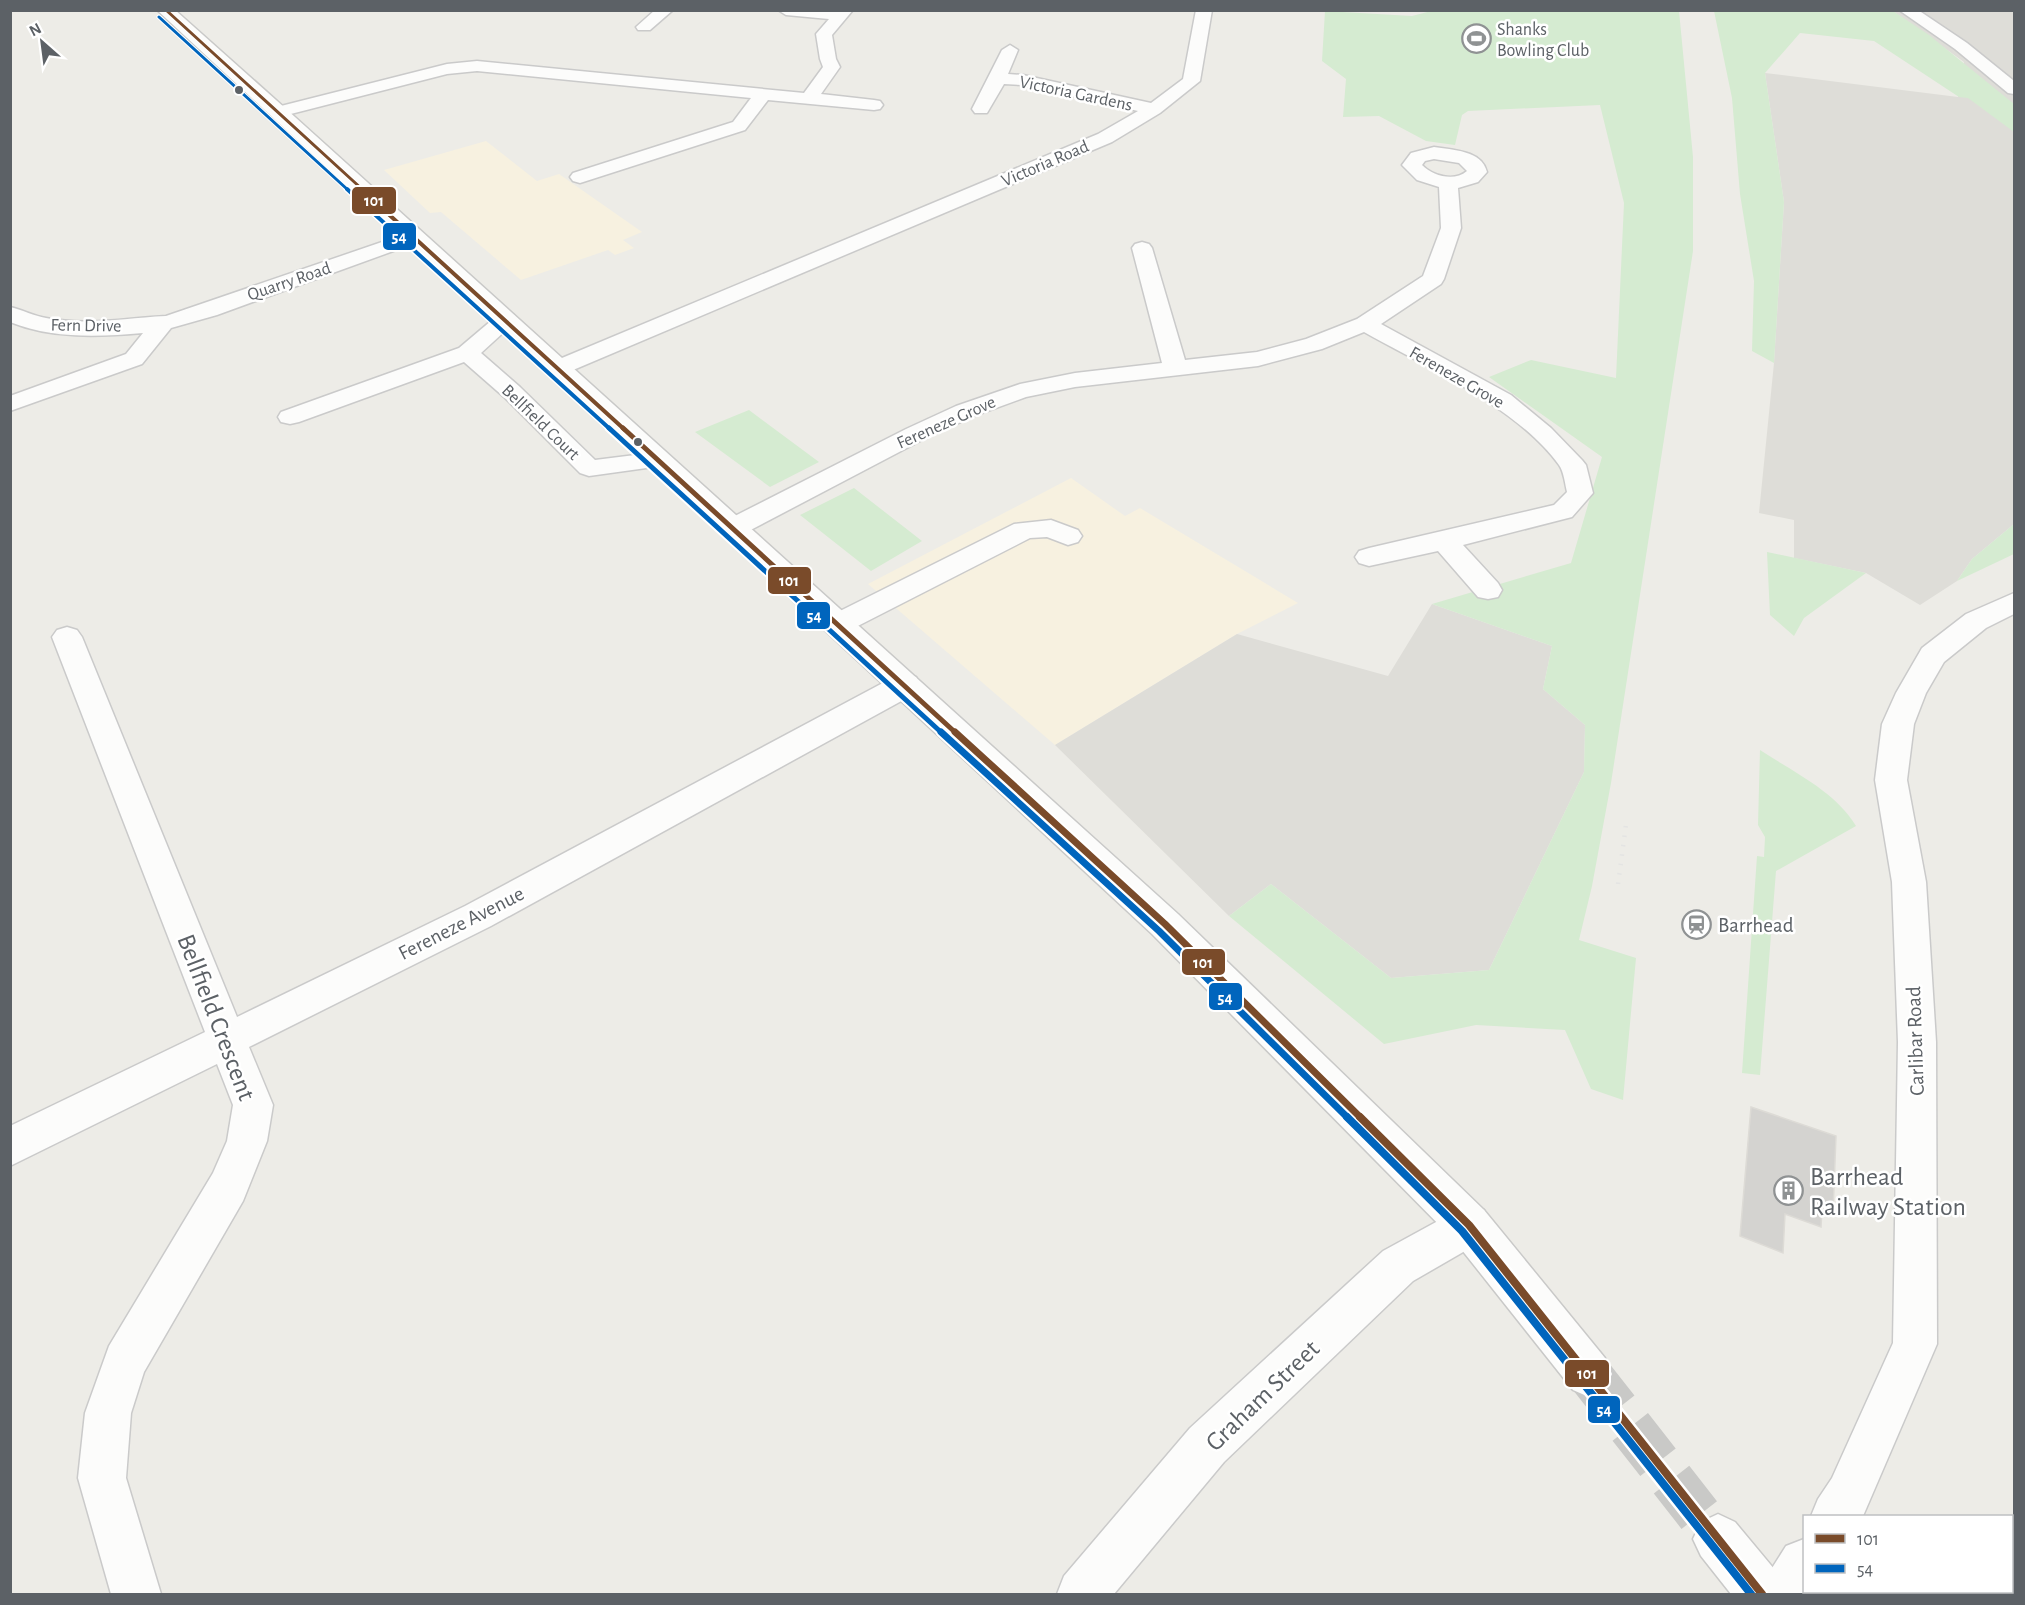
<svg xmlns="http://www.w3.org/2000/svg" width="2025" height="1605" font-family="'Alegreya Sans',sans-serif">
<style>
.commercial{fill:#f7f1e0}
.industrial{fill:#deddd8}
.green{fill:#d5ebd1}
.building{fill:#d4d3d0;stroke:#dddbd6;stroke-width:1.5}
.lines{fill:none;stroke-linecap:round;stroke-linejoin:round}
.secondary-tunnel{stroke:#c9c9c7;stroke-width:45;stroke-dasharray:45 22;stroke-linecap:butt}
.minor-casing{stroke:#cacaca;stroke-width:3}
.tertiary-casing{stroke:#cacaca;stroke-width:3}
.secondary-casing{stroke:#c9c9c8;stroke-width:3}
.minor{fill:#fcfcfb;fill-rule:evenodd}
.tertiary{fill:#fcfcfb;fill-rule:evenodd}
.secondary{fill:#fcfcfb;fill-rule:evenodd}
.rail{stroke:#e4e4e3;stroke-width:4.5;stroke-dasharray:1.5 8;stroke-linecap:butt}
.bus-1-far4-casing{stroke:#fff;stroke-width:5}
.bus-1-far3-casing{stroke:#fff;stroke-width:7}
.bus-1-far2-casing{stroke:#fff;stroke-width:9}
.bus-1-far1-casing{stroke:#fff;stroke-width:11}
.bus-1-casing{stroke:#fff;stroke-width:13}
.bus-2-far4-casing{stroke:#fff;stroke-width:5}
.bus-2-far3-casing{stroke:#fff;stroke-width:7}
.bus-2-far2-casing{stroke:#fff;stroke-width:9}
.bus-2-far1-casing{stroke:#fff;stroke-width:11}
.bus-2-casing{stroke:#fff;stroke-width:13}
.bus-1-far4{stroke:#7a4b2a;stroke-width:3}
.bus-1-far3{stroke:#7a4b2a;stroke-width:4}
.bus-1-far2{stroke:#7a4b2a;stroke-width:5}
.bus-1-far1{stroke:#7a4b2a;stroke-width:7}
.bus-1{stroke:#7a4b2a;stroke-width:8}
.bus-2-far4{stroke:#0065bd;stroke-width:3}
.bus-2-far3{stroke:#0065bd;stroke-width:4}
.bus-2-far2{stroke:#0065bd;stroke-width:5}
.bus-2-far1{stroke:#0065bd;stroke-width:7}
.bus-2{stroke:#0065bd;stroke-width:8}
.bus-dot{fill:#5c6166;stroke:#fff;stroke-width:2}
.labels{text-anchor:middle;stroke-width:5;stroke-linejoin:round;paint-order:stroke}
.far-poi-label{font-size:18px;fill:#5c6166;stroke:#fff;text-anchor:start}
.far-street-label{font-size:18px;fill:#5c6166;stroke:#fff}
.street-label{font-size:21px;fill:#5c6166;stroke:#fff}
.poi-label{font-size:21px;fill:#5c6166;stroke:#fff;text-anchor:start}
.near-street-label{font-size:26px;fill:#5c6166;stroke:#fff}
.near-poi-label{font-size:26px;fill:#5c6166;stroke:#fff;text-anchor:start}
.line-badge{stroke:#fff;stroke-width:2}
.badge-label{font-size:16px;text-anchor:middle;font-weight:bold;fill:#fff}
</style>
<rect width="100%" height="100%" fill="#edece7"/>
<path class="commercial" d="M486,141L537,181L559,174L642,232L623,240L634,248L615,255L608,250L521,280L441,212L430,213L384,170Z
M1071,478L1125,516L1140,508L1298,603L1237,634L1055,745L868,584Z"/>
<path class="industrial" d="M1893,11H2014V524L1972,559L1957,581L1920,605L1866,573L1794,558V520L1759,513L1774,363L1784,202L1765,73L1958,97L1964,62Z
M1432,604L1552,646L1543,689L1585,725L1584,772L1489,970L1391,978L1271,884L1229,916L1055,745L1237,634L1388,676Z"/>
<path class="green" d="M1435,10L1679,11L1693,157V251L1611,783L1592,886L1579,940L1636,958L1623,1100L1591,1089L1565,1030L1476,1025L1384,1044L1229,916L1271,884L1391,978L1489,970L1584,772L1585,725L1543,689L1552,646L1432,604L1571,563L1602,457L1489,377L1531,360L1616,378L1624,203L1600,105L1468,111L1462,115L1455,145L1426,141L1379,116L1343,117L1346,79L1322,61L1325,11L1412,16Z
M1714,11H1893L1929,35L2014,104V132L1968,98L1959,97L1874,41L1800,33L1765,73L1784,202L1774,363L1752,351L1754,281L1740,194L1732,98Z
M749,410L819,462L770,487L695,432Z
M854,488L922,541L871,571L800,515Z
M2014,524V554L1957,581L1972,559Z
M1767,552L1866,573L1804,618L1794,636L1770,615Z
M1760,750C1793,772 1835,791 1856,826L1776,871L1760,1075L1742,1073L1757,856L1764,857L1765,837L1758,825Z"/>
<path class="building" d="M1751,1107L1836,1136L1833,1212L1822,1208L1821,1227L1785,1214L1783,1253L1740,1236Z"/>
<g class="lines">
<path class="secondary-tunnel" d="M1589,1374L1718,1539"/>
<defs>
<path id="minor" d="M655,10H673L650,30H638L636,27Z
M778,10H853L832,35L836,59L840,67L821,94L874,100L880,101L883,105L880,109L874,110L768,100L745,130L580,183L573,181L570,177L573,173L733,122L751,98L477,71L447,74L279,117L273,116L270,112L273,108L447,64L477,61L804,93L823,67L820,59L816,34L829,19L786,15Z
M1196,10H1212L1200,81L1160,113L1112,142L566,373L558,375L550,373L546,368L550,363L1098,134L1138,111L1023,85L1004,84L987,113H975L972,109L1002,50L1010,45L1018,50L1008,74L1023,75L1151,103L1183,79Z
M1899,10H1918L1967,43L2014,81V94L2008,93L1955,49Z
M1434,147C1452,150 1482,150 1487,172L1478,182L1458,188L1461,228L1444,279L1441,284L1381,324L1511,395L1551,428L1582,460L1586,465L1593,493L1572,517L1463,545L1498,583L1502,590L1498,597L1488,599L1478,597L1438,551L1369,566L1359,563L1355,557L1359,551L1369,548L1554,505L1567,492C1565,484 1564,472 1559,465C1517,407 1426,367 1364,332L1322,349L1258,366L1075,387L1026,397L974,416L924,439L743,534L733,536L723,534L719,528L723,522L906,429L956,406L1020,384L1075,373L1162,363L1132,248L1135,244L1142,242L1149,244L1152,248L1185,360L1257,352L1306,339L1357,319L1423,276L1441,228L1439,187L1417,180L1402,165L1411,153ZM1434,159L1459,163L1467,171C1454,182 1433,176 1422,165L1425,161Z
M414,231L421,233L424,237L421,241L217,315L171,328L142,364L10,411V396L126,354L143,333C99,337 52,339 10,322V307C23,310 34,316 46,318C88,326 124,318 166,316Z
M506,313L514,315L517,320L481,353L520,387L595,460L659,452L668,455L672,460L668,465L589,476L580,473L504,397L464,362L299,422L290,424L281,422L278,417L281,412L459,348L498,315Z
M1051,520L1078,530L1082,536L1078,542L1068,545L1047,537L1030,538L848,631L838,634L828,631L823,624L828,617L1014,524Z
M67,627L77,630L82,637L237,1017L465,906L894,677L905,674L916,677L920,685L916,693L491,926L249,1047L273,1105L267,1141L243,1201L144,1372L131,1413L126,1478L161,1594H111L78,1478L85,1413L109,1346L213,1173L227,1141L233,1105L217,1064L10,1166V1126L205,1032L52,637L57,630Z
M1469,1204L1484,1210L1490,1225L1484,1240L1413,1281L1224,1462L1114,1594H1057L1064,1576L1190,1428L1383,1251Z"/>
<path id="tertiary" d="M2014,593V614L1986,628L1944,662L1926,693L1914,724L1907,780L1926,882L1936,1042L1937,1344L1863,1516H1811L1818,1499L1832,1478L1893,1343L1898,1042L1892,882L1875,780L1882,724L1896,693L1922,648L1966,614Z
M1804,1539V1592H1815L1814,1594H1760L1767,1576L1786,1546Z"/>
<path id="secondary" d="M157,10H175L285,108L1178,914L1484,1210L1605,1358L1612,1374L1605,1390L1589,1397L1573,1390L1454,1240L1152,934Z
M1718,1514L1735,1522L1780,1576L1787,1594H1731L1701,1556L1693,1539L1701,1522Z"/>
</defs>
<use href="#minor" class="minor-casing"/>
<use href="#tertiary" class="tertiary-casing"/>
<use href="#secondary" class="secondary-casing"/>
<use href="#minor" class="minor"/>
<use href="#tertiary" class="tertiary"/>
<use href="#secondary" class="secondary"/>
<path class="rail" d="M1618,884L1626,825"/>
<defs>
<path id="bus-1-far4" d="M166,10L363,190"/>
<path id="bus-1-far3" d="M361,189L625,430"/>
<path id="bus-1-far2" d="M623,428L957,734"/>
<path id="bus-1-far1" d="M955,732L1165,924L1361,1118"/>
<path id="bus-1" d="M1360,1117L1469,1225L1762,1594"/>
<path id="bus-2-far4" d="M159,17L348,190"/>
<path id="bus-2-far3" d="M347,189L611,430"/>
<path id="bus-2-far2" d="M609,428L943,734"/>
<path id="bus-2-far1" d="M941,732L1159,931L1348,1118"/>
<path id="bus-2" d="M1347,1117L1462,1231L1751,1594"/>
</defs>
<use href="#bus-1-far4" class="bus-1-far4-casing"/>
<use href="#bus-1-far3" class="bus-1-far3-casing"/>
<use href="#bus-1-far2" class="bus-1-far2-casing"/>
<use href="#bus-1-far1" class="bus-1-far1-casing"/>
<use href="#bus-1" class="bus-1-casing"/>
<use href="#bus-2-far4" class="bus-2-far4-casing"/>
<use href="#bus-2-far3" class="bus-2-far3-casing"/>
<use href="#bus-2-far2" class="bus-2-far2-casing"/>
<use href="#bus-2-far1" class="bus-2-far1-casing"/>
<use href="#bus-2" class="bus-2-casing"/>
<use href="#bus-1-far4" class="bus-1-far4"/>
<use href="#bus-1-far3" class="bus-1-far3"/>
<use href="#bus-1-far2" class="bus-1-far2"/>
<use href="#bus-1-far1" class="bus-1-far1"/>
<use href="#bus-1" class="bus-1"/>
<use href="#bus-2-far4" class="bus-2-far4"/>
<use href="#bus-2-far3" class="bus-2-far3"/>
<use href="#bus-2-far2" class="bus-2-far2"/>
<use href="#bus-2-far1" class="bus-2-far1"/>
<use href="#bus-2" class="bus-2"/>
</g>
<defs>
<symbol id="stadium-ring" viewBox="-11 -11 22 22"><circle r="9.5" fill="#fff" stroke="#8f9293" stroke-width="1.5"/><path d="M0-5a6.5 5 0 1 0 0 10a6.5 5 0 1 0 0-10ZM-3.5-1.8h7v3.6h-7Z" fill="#8f9293"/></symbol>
<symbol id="station-ring" viewBox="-11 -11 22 22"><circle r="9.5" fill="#fff" stroke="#8f9293" stroke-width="1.5"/><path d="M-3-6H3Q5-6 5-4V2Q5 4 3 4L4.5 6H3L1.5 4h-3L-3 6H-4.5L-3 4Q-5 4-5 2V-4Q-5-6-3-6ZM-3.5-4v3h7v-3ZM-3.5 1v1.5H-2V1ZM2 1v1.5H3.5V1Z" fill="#8f9293"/></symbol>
<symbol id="building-ring" viewBox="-11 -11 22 22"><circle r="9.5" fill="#fff" stroke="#8f9293" stroke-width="1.5"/><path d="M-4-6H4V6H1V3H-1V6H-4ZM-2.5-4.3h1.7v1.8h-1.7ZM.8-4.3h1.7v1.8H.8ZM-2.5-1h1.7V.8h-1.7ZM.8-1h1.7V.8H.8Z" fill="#8f9293"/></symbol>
</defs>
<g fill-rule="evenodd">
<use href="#stadium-ring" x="1460" y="22" width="33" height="33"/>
<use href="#station-ring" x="1680" y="908" width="33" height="33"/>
<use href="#building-ring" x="1772" y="1174" width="33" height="33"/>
</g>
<g class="bus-dot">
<circle cx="239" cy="90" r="5"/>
<circle cx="638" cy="442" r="5"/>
</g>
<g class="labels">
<g class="far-poi-label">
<text x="1497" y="35">Shanks<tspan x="1497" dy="21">Bowling Club</tspan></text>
</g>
<g class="far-street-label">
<text transform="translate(1076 93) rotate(12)" y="6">Victoria Gardens</text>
<text transform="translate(1045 163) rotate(-23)" y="6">Victoria Road</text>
<text transform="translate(289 281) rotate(-19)" y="6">Quarry Road</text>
<text transform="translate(86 325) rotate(1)" y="6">Fern Drive</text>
<text transform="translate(1457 377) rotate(30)" y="6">Fereneze Grove</text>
<text transform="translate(541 422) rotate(44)" y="6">Bellfield Court</text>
<text transform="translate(946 422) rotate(-24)" y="6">Fereneze Grove</text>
</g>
<g class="street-label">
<text transform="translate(461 923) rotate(-27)" y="7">Fereneze Avenue</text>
<text transform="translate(1915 1041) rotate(-92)" y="7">Carlibar Road</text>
</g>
<g class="poi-label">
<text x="1718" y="932">Barrhead</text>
</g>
<g class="near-street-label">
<text transform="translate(217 1017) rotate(69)" y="9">Bellfield Crescent</text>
<text transform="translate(1262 1395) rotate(-44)" y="9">Graham Street</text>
</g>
<g class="near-poi-label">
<text x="1810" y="1185">Barrhead<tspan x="1810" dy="30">Railway Station</tspan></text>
</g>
</g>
<g class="line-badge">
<rect x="351" y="186" width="46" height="29" rx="6" fill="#7a4b2a"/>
<rect x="382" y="222" width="35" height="29" rx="6" fill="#0065bd"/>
<rect x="767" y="566" width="45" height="29" rx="6" fill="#7a4b2a"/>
<rect x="796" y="601" width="35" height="29" rx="6" fill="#0065bd"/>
<rect x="1181" y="948" width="45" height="28" rx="6" fill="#7a4b2a"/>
<rect x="1208" y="982" width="35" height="29" rx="6" fill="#0065bd"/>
<rect x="1564" y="1359" width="46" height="29" rx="6" fill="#7a4b2a"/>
<rect x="1587" y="1395" width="34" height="29" rx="6" fill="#0065bd"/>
</g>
<g class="badge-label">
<text x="374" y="206">101</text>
<text x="399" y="242">54</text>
<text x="789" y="586">101</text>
<text x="814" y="621">54</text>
<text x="1203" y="968">101</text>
<text x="1225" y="1003">54</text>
<text x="1587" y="1379">101</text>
<text x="1604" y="1415">54</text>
</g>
<rect width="2025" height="1605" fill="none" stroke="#5c6166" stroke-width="24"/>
<rect x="1803" y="1515" width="210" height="78" fill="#ffffff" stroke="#bec0c2" stroke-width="1.5"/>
<rect x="1815" y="1534" width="30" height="9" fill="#7a4b2a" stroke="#bec0c2" stroke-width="1.5"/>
<text x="1857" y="1545" font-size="18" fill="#5c6166">101</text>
<rect x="1815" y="1564" width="30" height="9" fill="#0065bd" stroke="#bec0c2" stroke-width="1.5"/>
<text x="1857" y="1575" font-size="18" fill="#5c6166">54</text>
<g transform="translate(42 42) rotate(332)" stroke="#ffffff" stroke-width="4.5" paint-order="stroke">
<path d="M0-4.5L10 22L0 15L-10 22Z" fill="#5c6166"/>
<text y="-9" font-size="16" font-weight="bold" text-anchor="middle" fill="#5c6166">N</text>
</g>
</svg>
